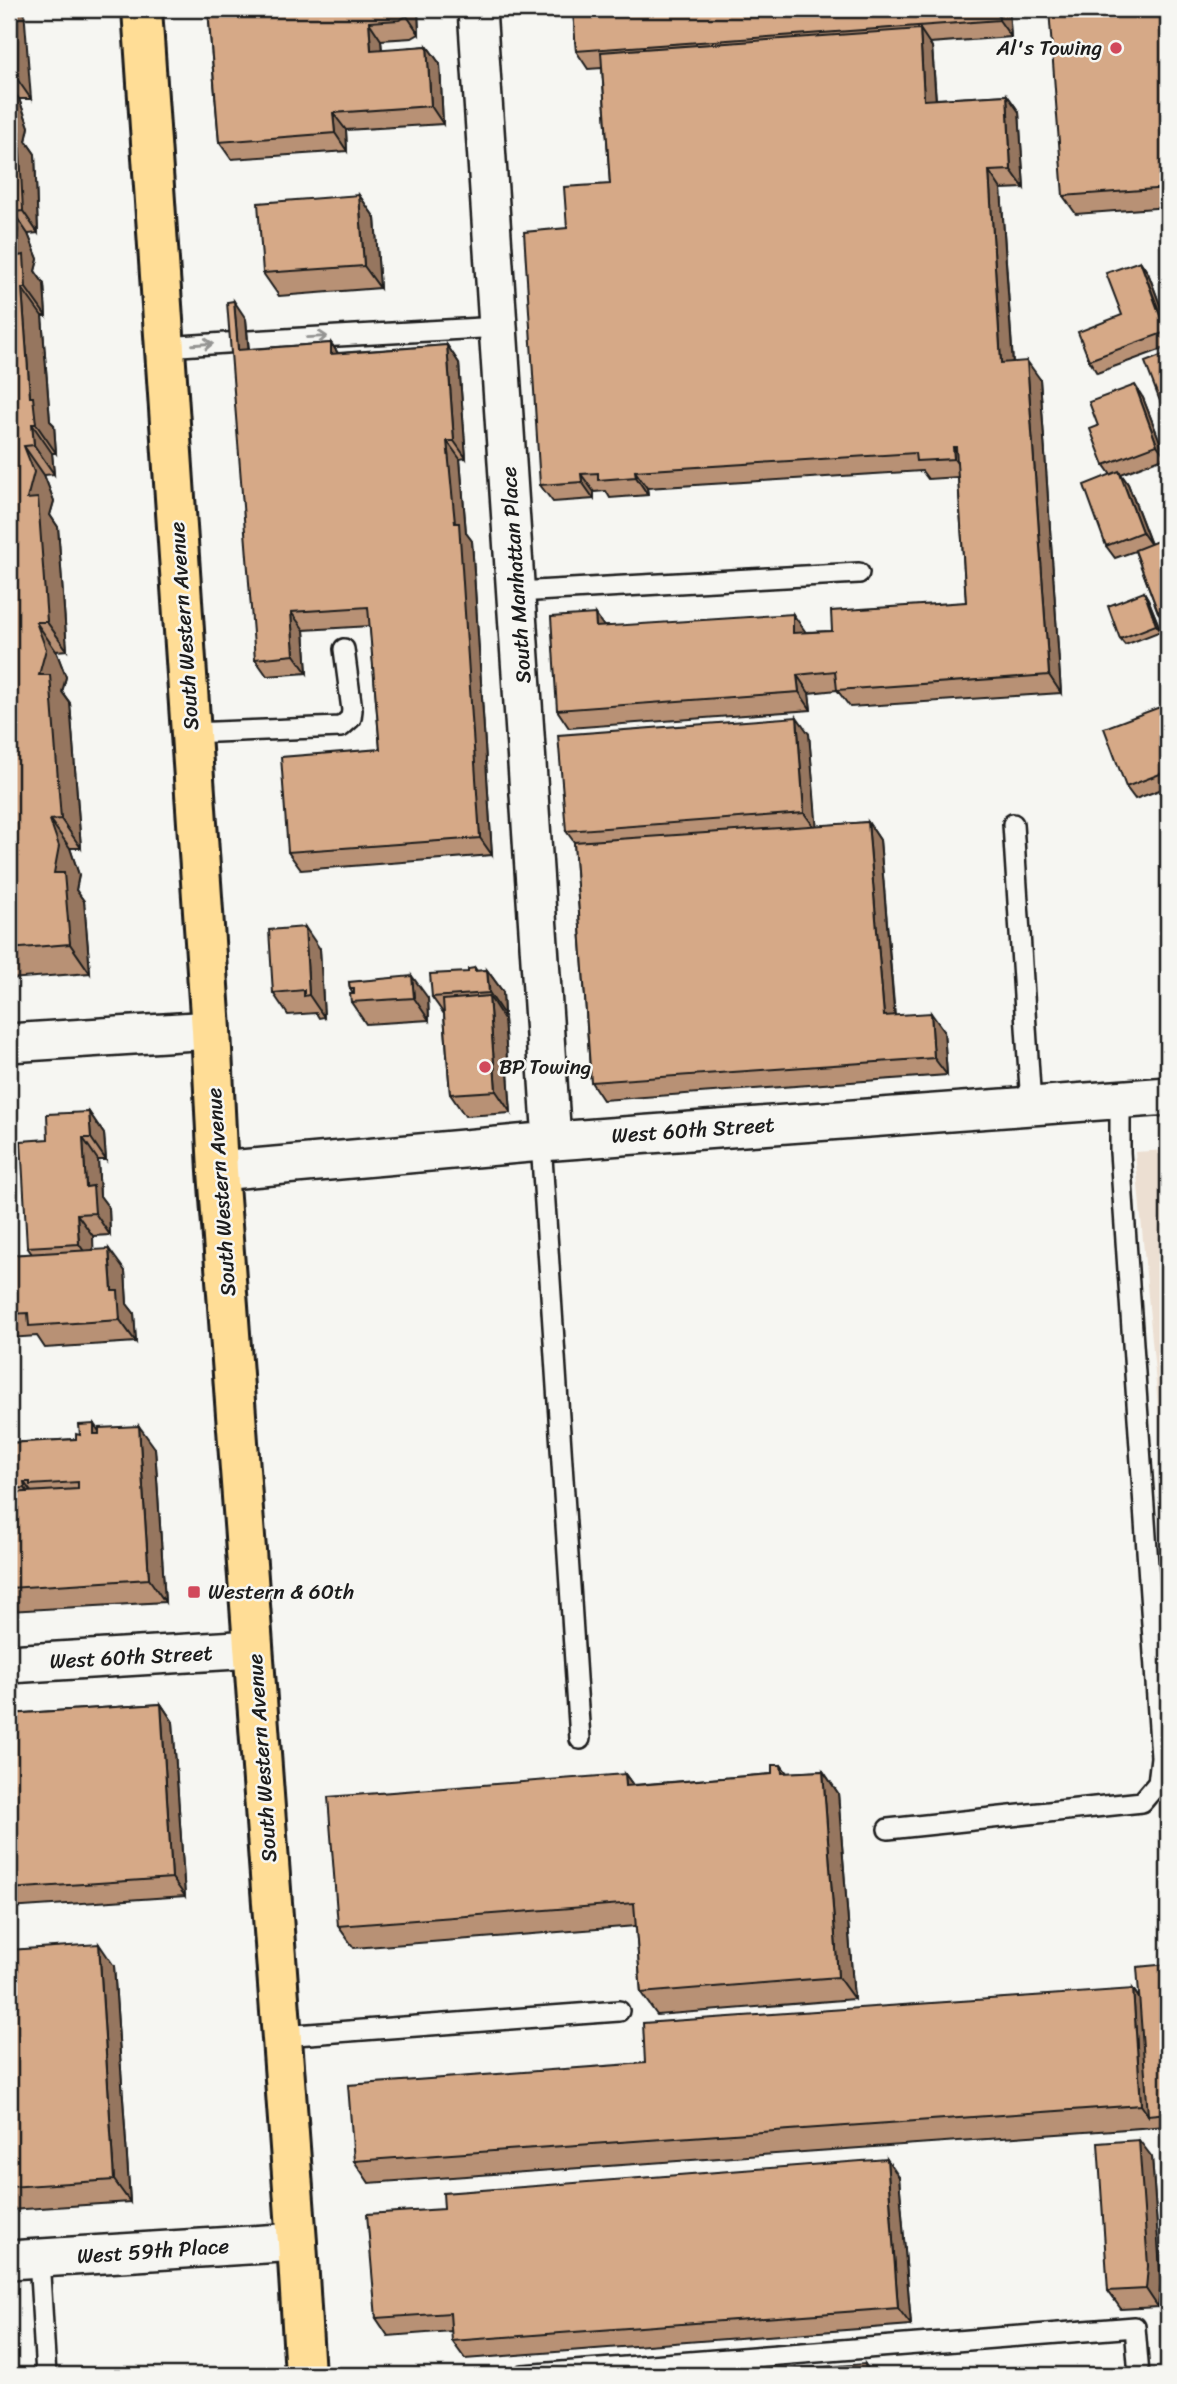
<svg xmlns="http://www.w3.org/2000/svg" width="1177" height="2384" font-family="Sriracha,sans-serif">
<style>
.built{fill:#ecdfd2}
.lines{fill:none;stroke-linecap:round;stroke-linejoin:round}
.lane-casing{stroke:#1c1c1c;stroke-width:24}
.street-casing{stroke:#1c1c1c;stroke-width:42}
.primary-casing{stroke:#1c1c1c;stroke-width:44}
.lane{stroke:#f6f6f2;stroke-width:19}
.street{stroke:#f6f6f2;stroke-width:37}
.primary{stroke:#ffdd96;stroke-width:38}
.wall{fill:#b89174;stroke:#1c1c1c;stroke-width:2}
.shaded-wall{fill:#96765e;stroke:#1c1c1c;stroke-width:2}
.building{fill:#d6a987;stroke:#1c1c1c;stroke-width:2}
.oneway{stroke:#949492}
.poi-dot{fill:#d1495b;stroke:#f6f6f2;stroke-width:2.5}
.labels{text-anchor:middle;stroke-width:5;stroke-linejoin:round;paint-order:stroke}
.poi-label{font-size:21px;fill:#1c1c1c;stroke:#f6f6f2;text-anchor:start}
.street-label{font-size:21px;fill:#1c1c1c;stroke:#f6f6f2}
</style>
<rect width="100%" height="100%" fill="#f6f6f2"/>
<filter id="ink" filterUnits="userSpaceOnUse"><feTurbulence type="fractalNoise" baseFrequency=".0143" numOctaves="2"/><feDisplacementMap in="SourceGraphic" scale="14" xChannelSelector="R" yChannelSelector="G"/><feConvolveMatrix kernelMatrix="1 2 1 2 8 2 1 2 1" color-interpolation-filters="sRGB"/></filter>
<g filter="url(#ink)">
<path class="built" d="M1168,1150V1517L1135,1152Z"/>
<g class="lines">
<defs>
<path id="lane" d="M249,341L499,327
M165,347L241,342
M517,592L859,573
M191,733L341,727L351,718L352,710L344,649
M1013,824L1031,1105
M541,1142L580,1739
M888,1829L1142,1802L1158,1783L1161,1757L1120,1152V1099
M282,2036L619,2011
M39,2258L46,2375
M523,2375L1135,2327L1139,2375"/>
<path id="street" d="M477,9L552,1141
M9,1043L211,1030
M218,1171L541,1142L1168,1096
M9,1664L253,1649
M9,2260L297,2242"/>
<path id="primary" d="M142,9L211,1030L218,1171L297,2242L305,2375"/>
</defs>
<use href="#lane" class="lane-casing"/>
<use href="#street" class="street-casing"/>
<use href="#primary" class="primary-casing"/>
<use href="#lane" class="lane"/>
<use href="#street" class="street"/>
<use href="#primary" class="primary"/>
</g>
<path class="wall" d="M9,9L31,99H19L29,127L26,141L35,154L38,233L28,234L38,259L35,271L44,284L46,316H42L50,421L54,425L56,453H52L54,474L44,475L54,501L50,515L58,527L67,650L56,651L66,677L62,692L70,703L81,848H70L79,875L76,890L84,901L90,973L9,979Z
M208,9H436V10L418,11L419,34L412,38L381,40L382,50L427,46L440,64L443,124L346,130L347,151L231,159L219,142Z
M573,9H1009L1011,37L930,43L932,47L936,99L1007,95L1019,112L1024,188L1001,189L1013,362L1040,379L1061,693L850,707L837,690L809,693L811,710L569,728L557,710L604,626L805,632L832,631L966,602L958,477L928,479L922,471L647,488L648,495L610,498L606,491L594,492V499L553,502L540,485L567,228L610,184L602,68L588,69L576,51Z
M1168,9V207L1076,214L1063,196Z
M359,195L375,218L380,288L279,296L263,273Z
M1140,261L1148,273L1168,326V347L1097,373L1089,360L1122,315Z
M246,319L249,349L331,343L338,353L447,345L459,363L466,458L460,459L466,533L472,541L492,855L301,870L288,852L380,749L370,626L304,630L307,673L267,676L255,659Z
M1143,398L1166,457L1121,474L1128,484L1151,544L1168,537V629L1167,624L1158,612L1135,551L1115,558L1106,546L1111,475L1104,465L1098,426Z
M1144,592L1148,599L1161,631L1125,645L1120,639Z
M1168,704V787L1135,799L1126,787Z
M809,734L816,826L868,822L880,840L895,1016L944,1031L947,1075L603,1100L591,1082L574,842L566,831Z
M320,949L324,1017L319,1018L316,1013L288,1015L273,993Z
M487,970L503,992L504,1015H502L504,1019L511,1113L465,1116L450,1094L444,1014L432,997L477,971Z
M349,982L428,998L429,1020L366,1024L351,1002L353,994L350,989Z
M89,1112L104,1134L106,1160H98L100,1196L109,1208L110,1235L93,1236V1250L125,1271L127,1304L134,1313L136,1342L45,1348L37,1336L9,1338V1255L32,1254L27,1247L48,1139Z
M99,1431L155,1448L165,1602L9,1611V1443L76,1439L80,1435Z
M161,1704L173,1722L185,1896L9,1908V1714Z
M781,1765L787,1773L823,1771L838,1793L854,1999L657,2015L641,1993L636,1926L354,1948L338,1926L625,1774L633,1785L772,1774Z
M9,1950L114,1966L130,2202L10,2210L9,2208Z
M1168,1964V2126L369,2183L354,2161L1133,1989L1140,1999Z
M1152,2157L1161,2284L1158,2307L1121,2309L1108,2291Z
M899,2177L911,2325L465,2359L452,2341V2331L388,2336L376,2318Z"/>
<path class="shaded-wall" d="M10,9H24L31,99L15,76Z
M407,9H416L418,11L419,34L407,16Z
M998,9H1009L1011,37L999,20Z
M369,22L381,40L383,68L371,50Z
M920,29L932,47L937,117L924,100Z
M427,46L440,64L443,124L431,106Z
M9,85L19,99L29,127L26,141L35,154L38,233L23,211L9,135Z
M1007,95L1019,112L1024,188L1011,170Z
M333,113L346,130L347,151L335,133Z
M989,171L1001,189L1014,381L1001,363Z
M359,195L375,218L380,288L364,266Z
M10,210L13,212L28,234L38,259L35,271L44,284L46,316L26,288L12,257Z
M1140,261L1148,273L1168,326V334Z
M22,288L42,316L50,421L54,425L56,453L36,424L30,397Z
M234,301L246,319L250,368L238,350Z
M331,343L343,361L331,354Z
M447,345L459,363L466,458L454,441Z
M1027,361L1040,379L1061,693L1049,675Z
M1135,385L1143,398L1166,457L1157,445Z
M32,424L52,453L54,474L34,445Z
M447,441L460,459L466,533L472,541L492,855L480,838Z
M24,446L44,475L54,501L50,515L58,527L67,650L47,622L27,499Z
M953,447L965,465L966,476L954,459Z
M635,471L647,488L648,495L636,477Z
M1119,471L1128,484L1151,545L1142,532Z
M581,474L594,492V499L582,482Z
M1144,592L1148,599L1161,631L1156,625Z
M291,612L304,630L307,673L294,655Z
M595,614L608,632L596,627Z
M793,614L805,631V650L793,633Z
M36,622L56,651L66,677L62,692L70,703L81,848L61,819L39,675Z
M797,675L809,693L811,710L799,692Z
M797,717L809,734L817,831L804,813Z
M50,820L70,848L79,875L76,890L84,901L90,973L70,944L54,873Z
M868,822L880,840L896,1034L884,1016Z
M305,927L320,949L324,1017L309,995Z
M475,968L489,987L487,970L503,992L504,1015L475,971Z
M412,976L428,998L429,1020L414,998Z
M489,996L504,1019L511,1113L496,1091Z
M931,1013L944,1031L947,1075L934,1058Z
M89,1112L104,1134L106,1160L91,1138Z
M83,1138L98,1160L100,1196L109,1208L110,1235L95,1213L86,1187Z
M77,1214L93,1236L94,1266L79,1244Z
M109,1249L125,1271L127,1304L134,1313L136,1342L120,1320L112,1291Z
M94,1424L109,1446L94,1434Z
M139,1426L155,1448L165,1602L149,1579Z
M24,1482L40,1504V1510L25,1488Z
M161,1704L173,1722L185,1896L172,1878Z
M781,1765L797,1787L782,1773Z
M823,1771L838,1793L854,1999L838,1977Z
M625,1774L641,1796L626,1786Z
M99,1944L114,1966L130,2202L114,2180Z
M1133,1989L1148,2012V2115L1141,2105Z
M1139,2140L1152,2157L1161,2284L1158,2307L1146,2289Z
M887,2159L899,2177L911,2325L898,2308Z
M865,2364L873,2375H866Z"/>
<path class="building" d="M9,9H10L15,76L9,77Z
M208,9H407V16L399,20L369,22L371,50L427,46L431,106L333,113L335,133L219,142Z
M573,9H998L999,20L576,51Z
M1049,9H1168V188L1063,196Z
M920,29L924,100L1007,95L1011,170L989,171L1001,363L1027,361L1049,675L837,690L835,671L797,675L799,692L557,710L551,617L595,614L596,627L793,614V633L832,631L831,611L966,602L956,447H953L954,459L916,461L915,453L635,471L636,477L598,480V473L581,474L582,482L540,485L524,232L567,228L564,187L610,184L601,52Z
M9,92L13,105L9,125Z
M9,132H19L23,211L13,212L15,217L10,210H9Z
M359,195L364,266L263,273L258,203Z
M9,210H10L18,230L12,257L24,255L26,288H22L30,397H33L36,424H32L34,445L24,446L34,472L27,499L38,498L47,622H36L46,649L39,675H50L61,819L50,820L59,846L54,873H64L70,944L9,949Z
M1140,261L1166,332L1089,360L1078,332L1122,315L1106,273Z
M234,301L238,350L331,343V354L447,345L454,441H447L455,523H459L480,838L288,852L281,757L380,749L368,607L291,612L294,655L255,659L227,302Z
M1168,353V422L1145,362Z
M1135,385L1157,445L1104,465L1090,429L1098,426L1089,402Z
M1119,471L1142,532L1106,546L1084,485Z
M1168,537V608L1158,612L1135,550Z
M1144,592L1156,625L1120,639L1108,606Z
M1168,618V629L1165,619Z
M1168,704V771L1126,787L1104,728Z
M797,717L804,813L566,831L558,735Z
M868,822L884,1016L931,1013L934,1058L591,1082L574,842Z
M305,927L309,995L304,996V990L273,993L269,930Z
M475,968V971L487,970L489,993L432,997L430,974L468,972V969Z
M412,976L414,998L351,1002L350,994H354V989H350L349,982Z
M489,996L496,1091L450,1094L443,1000Z
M89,1112L91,1138H83L86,1187L93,1186L95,1213L77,1214L79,1244L27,1247L21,1141L48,1139L47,1114Z
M109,1249L112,1291H118L120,1320L29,1326L28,1313L9,1314V1255Z
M94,1424V1434H99V1428L139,1426L149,1579L9,1588V1493L78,1489V1482L30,1485V1482H24L25,1488L9,1489V1443L76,1439V1434L80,1435L79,1425Z
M161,1704L172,1878L9,1889V1714Z
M772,1765H781L782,1773L823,1771L838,1977L641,1993L634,1903L338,1926L328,1797L625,1774L626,1786L772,1774Z
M99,1944L114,2180L9,2187V1950Z
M1168,1964V2113L1148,2115L1137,1967Z
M1133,1989L1141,2105L354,2161L348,2085L645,2063L643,2023Z
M1139,2140L1148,2266L1146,2289L1108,2291L1098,2143Z
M887,2159L898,2308L452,2341L450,2313L376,2318L367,2214L444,2209L443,2193Z
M865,2364L866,2375H715Z"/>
<defs><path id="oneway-shaft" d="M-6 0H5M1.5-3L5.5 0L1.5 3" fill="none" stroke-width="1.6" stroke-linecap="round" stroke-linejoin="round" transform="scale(1.75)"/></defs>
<g class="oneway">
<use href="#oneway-shaft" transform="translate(317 337) rotate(-3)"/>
<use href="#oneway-shaft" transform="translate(203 344) rotate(-4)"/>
</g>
</g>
<g class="poi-dot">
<circle cx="1116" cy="48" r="7"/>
<circle cx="485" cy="1067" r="7"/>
<rect x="187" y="1585" width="14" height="14" rx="3.5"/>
</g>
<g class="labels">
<g class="poi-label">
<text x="1102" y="55" text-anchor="end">Al's Towing</text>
<text x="499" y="1074">BP Towing</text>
<text x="208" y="1599">Western &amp; 60th</text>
</g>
<g class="street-label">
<text transform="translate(516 575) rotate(-94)" y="7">South Manhattan Place</text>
<text transform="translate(184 626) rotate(-94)" y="7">South Western Avenue</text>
<text transform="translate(693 1130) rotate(-4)" y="7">West 60th Street</text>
<text transform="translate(221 1192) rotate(-94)" y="7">South Western Avenue</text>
<text transform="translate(131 1657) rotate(-3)" y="7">West 60th Street</text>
<text transform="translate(262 1758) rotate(-94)" y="7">South Western Avenue</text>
<text transform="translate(153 2251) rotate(-4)" y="7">West 59th Place</text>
</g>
</g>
<rect width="1177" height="2384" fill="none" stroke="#f6f6f2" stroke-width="35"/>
<rect x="18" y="18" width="1142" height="2349" fill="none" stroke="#1c1c1c" stroke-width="2.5" filter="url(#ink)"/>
</svg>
